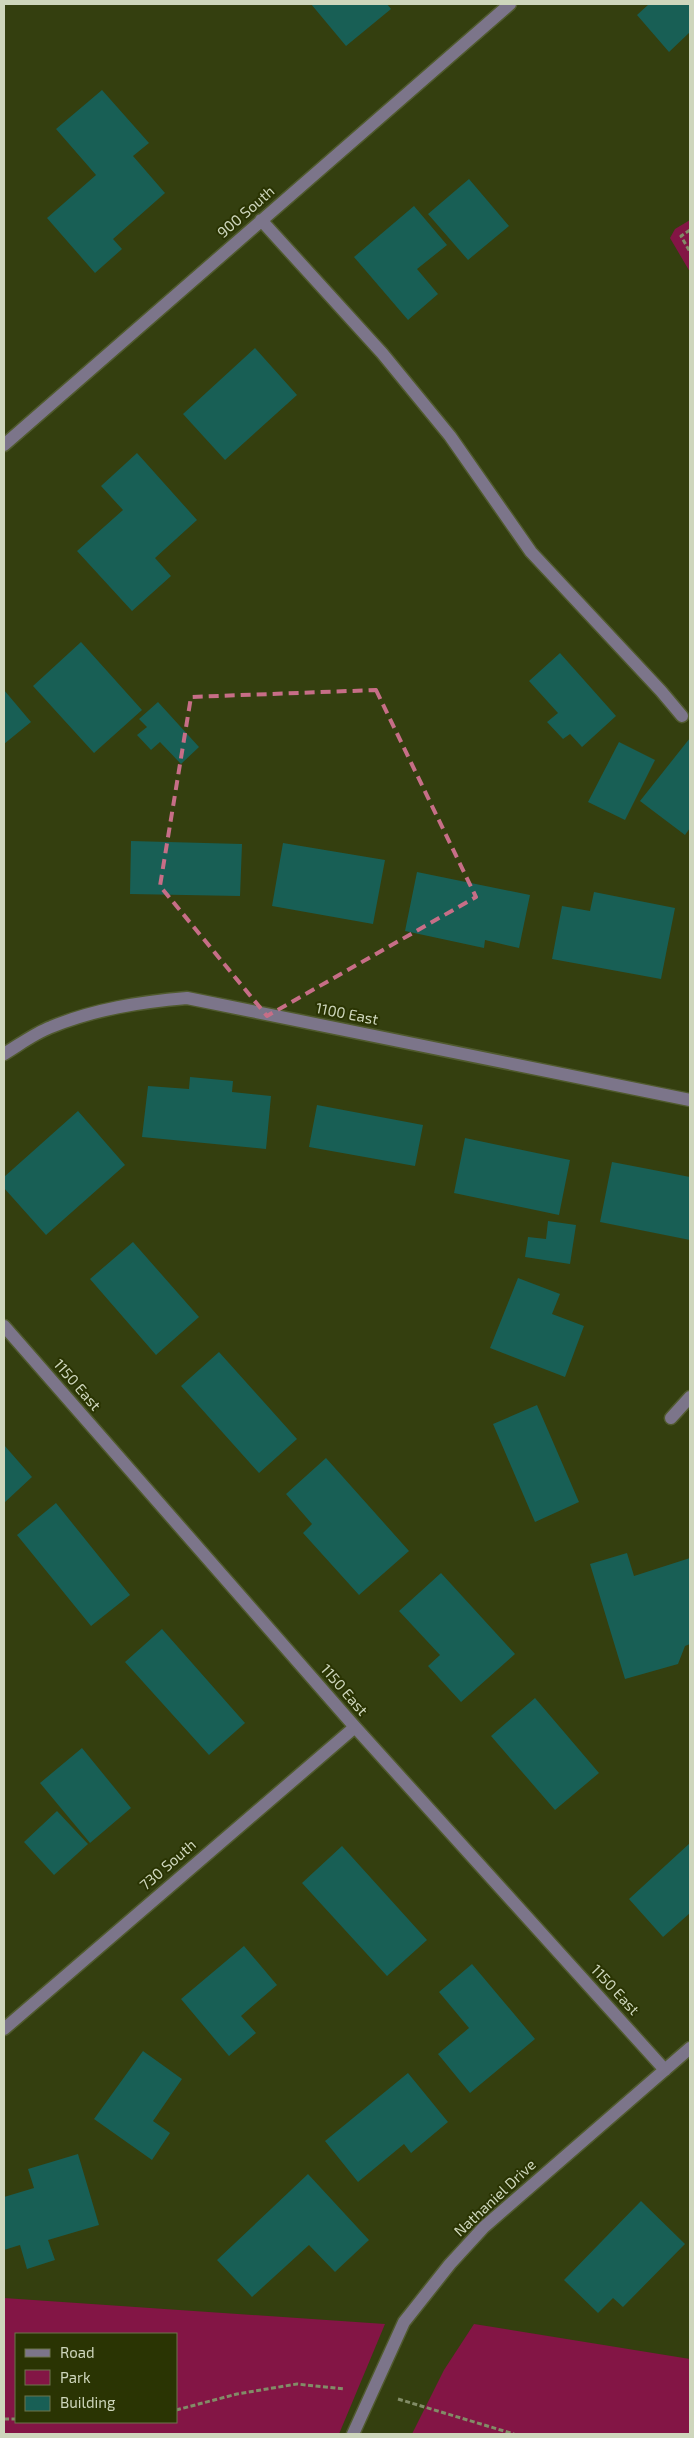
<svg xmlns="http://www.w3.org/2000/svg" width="694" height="2438" font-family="'Exo 2',sans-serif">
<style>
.green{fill:#831545;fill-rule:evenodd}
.building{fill:#185f55}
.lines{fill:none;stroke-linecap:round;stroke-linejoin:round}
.minor-casing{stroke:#505a2e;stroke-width:15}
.path{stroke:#828c67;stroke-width:3;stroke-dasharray:5 2.5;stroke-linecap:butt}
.minor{stroke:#7c758a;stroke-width:12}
.marked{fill:none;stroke:#c76e87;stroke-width:4;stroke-dasharray:10 6;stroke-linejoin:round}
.labels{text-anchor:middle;stroke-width:4;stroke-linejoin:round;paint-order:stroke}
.street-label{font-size:15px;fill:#ced6bc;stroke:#2a3403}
</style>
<rect width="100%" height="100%" fill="#343f0f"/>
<path class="green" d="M690,220V272L670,238L675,229Z
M4,2298L385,2324L339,2434H4ZM16,2334H176V2422H16Z
M474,2324L690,2359V2434H412L444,2370Z"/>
<path class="building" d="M311,4H387L391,9L346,46Z
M649,4H690V32L669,52L637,15Z
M102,90L149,143L133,156L165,193L113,239L122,249L95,273L47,218L96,175L56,129Z
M469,179L509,226L468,260L428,214Z
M414,206L447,245L417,269L438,294L408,320L354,257Z
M255,348L297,395L225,460L183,414Z
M137,453L197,520L155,558L171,576L132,611L77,551L123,510L101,486Z
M81,642L142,710L94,753L33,686Z
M560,653L616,716L582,747L570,734L563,739L547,722L558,713L529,681Z
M4,690L31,722L4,744Z
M158,702L199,747L181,764L160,742L151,750L137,735L147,727L139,719Z
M690,738V828L685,835L640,801Z
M619,742L655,760L625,820L588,802Z
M131,841L242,844L240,896L130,894Z
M283,843L385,860L373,924L272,906Z
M417,872L530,895L519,948L485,940L484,948L405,931Z
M594,892L675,908L661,979L552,959L562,906L590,911Z
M190,1077L233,1081L232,1092L271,1096L266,1149L142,1137L148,1086L189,1089Z
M317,1105L423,1125L415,1166L309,1147Z
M78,1111L125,1165L46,1235L4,1188V1177Z
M465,1138L570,1160L559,1215L454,1193Z
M612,1162L690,1177V1240L600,1222Z
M548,1221L576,1225L570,1264L525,1257L528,1237L546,1239Z
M133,1242L199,1317L156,1355L90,1279Z
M518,1278L560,1294L552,1314L584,1326L565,1377L490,1348Z
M219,1352L297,1439L259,1473L181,1386Z
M537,1405L579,1502L535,1522L493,1424Z
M4,1445L32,1477L4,1503Z
M326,1458L409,1551L359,1595L303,1533L312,1524L286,1494Z
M56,1503L130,1595L91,1626L17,1535Z
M627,1553L634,1576L690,1558V1644L685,1646L678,1664L625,1679L590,1564Z
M441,1573L515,1654L461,1702L428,1666L440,1655L399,1611Z
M162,1629L245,1723L209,1755L125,1662Z
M535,1698L599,1773L555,1810L491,1736Z
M82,1748L131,1808L90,1843L40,1783Z
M57,1811L88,1844L54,1875L24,1842Z
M690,1843V1913L663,1937L629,1899Z
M342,1846L427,1940L387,1976L302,1883Z
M244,1946L277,1985L241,2016L256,2033L229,2056L181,1999Z
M472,1964L535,2039L470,2093L438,2054L469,2028L439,1992Z
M143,2051L182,2079L153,2121L170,2133L152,2160L94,2119Z
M408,2073L448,2122L411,2153L404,2144L358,2182L325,2141Z
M78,2154L99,2225L48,2240L55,2260L27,2269L20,2245L4,2250V2197L34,2188L28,2169Z
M308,2174L369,2240L335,2272L309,2245L252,2297L217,2260Z
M641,2201L685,2244L623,2307L613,2298L598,2313L564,2280Z"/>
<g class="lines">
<defs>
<path id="minor" d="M261,220L382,353L450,436L531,552L661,691L682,716
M4,445L510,4
M4,1054C19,1045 35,1033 51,1027C95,1009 140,1002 187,998L690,1100
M4,1326L355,1727L665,2070
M671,1418L690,1397
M4,2029L355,1727
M353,2434L404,2322L450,2264L484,2227L690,2048"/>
</defs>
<use href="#minor" class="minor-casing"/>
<path class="path" d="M690,230L681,236L690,252
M398,2399L514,2434
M176,2410L237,2394L297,2384L345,2389
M4,2419H16"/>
<use href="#minor" class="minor"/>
</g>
<path class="marked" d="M376,690L476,897L267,1016L160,886L191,697Z"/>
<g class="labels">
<g class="street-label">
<text transform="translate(246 212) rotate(-41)" y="5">900 South</text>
<text transform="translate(347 1014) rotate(11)" y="5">1100 East</text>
<text transform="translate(77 1385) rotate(49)" y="5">1150 East</text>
<text transform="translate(344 1690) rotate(49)" y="5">1150 East</text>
<text transform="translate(168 1865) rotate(-41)" y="5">730 South</text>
<text transform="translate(615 1990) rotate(47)" y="5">1150 East</text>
<text transform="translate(495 2198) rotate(-43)" y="5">Nathaniel Drive</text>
</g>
</g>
<rect width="694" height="2438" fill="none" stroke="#ced6bc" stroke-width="10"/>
<rect x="15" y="2333" width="162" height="90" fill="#2a3403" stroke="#6c754d"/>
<rect x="25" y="2349" width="25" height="8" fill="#7c758a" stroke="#6c754d"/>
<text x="60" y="2358" font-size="15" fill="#ced6bc">Road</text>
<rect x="25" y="2370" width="25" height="15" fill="#831545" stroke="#6c754d"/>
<text x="60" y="2383" font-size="15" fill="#ced6bc">Park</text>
<rect x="25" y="2396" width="25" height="15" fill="#185f55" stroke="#6c754d"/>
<text x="60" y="2408" font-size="15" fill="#ced6bc">Building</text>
</svg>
